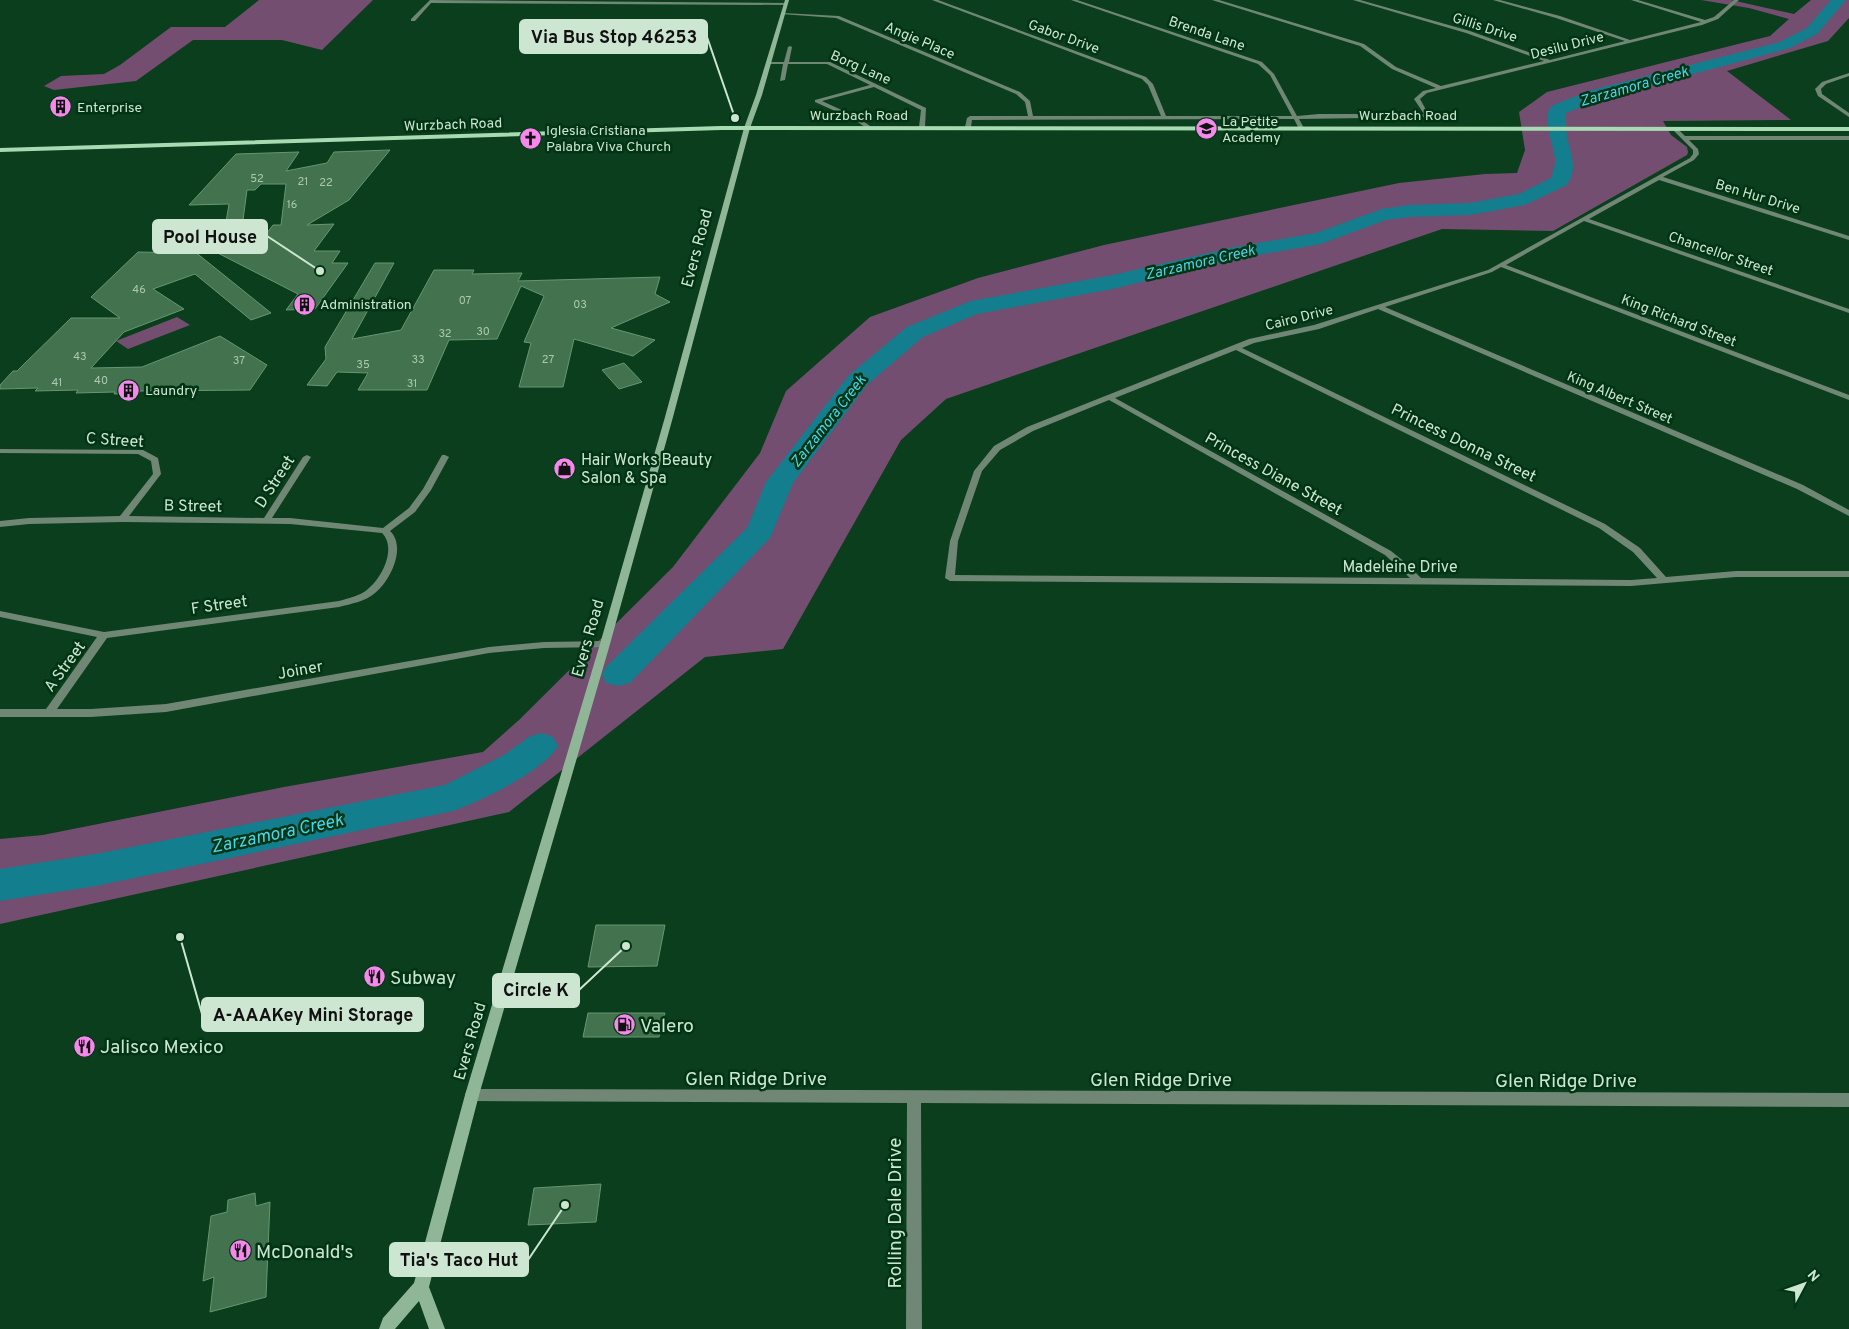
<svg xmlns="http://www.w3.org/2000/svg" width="1849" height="1329" font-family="Overpass,sans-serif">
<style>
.green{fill:#744e70}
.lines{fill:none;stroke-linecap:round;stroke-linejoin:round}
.river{fill:#127e8e;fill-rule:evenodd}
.building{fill:#42734e;stroke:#669771;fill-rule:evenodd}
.street{fill:#6f8774;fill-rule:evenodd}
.secondary{fill:#8fb797;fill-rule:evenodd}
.primary{fill:#a8dbb2;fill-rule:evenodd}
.labels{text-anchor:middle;stroke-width:5;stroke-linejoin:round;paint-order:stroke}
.far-number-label{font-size:11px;fill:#aac9b0}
.far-street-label{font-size:14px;fill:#cde6d1;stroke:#003413}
.far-poi-label{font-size:14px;fill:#cde6d1;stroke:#003413;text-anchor:start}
.far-water-label{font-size:15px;font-style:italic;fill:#49d5ec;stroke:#003413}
.street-label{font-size:16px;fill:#cde6d1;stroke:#003413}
.poi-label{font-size:16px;fill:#cde6d1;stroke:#003413;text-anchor:start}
.water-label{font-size:18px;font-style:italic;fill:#49d5ec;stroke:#003413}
.near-poi-label{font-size:19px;fill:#cde6d1;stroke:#003413;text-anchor:start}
.near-street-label{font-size:19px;fill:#cde6d1;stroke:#003413}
.leader{fill:none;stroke:#cde6d1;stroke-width:2}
.callout-dot{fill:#cde6d1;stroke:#003413;stroke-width:2}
.callout{fill:#cde6d1;stroke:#cde6d1;stroke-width:2}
.callout-label{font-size:18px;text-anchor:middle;font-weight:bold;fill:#111}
</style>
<rect width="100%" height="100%" fill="#0b3e1d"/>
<path class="green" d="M259,0H373L322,50L282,40H193L136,81L54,90L44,86L61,76L104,74L120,65L171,27H225Z
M1701,0H1731L1794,14L1811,0H1849V18L1828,41L1727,71L1791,120L1663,121L1671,135L1687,147L1688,152L1687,155L1553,231L1442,229L946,399L901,440L783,649L705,657L509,812L0,924V839L43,835L284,787L483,752L519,720L673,567L760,453L786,391L870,317L978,278L1104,245L1399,183L1485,174L1517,173L1525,150L1519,112L1547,92L1770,36L1789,19L1749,8Z
M177,317L190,325L128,349L116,341Z"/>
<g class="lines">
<path class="river" d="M1831,0H1846L1817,34L1790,48L1604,98L1566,113C1566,121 1566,130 1567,137C1571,154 1578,169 1567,185L1525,205L1470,215L1410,217L1386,220L1321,244L1235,259L1113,289L977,314L923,337L867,385L793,483L770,538L630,683L618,686L606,683L602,675L606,667L747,528L766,482L849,375L907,327L971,301L1113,275L1235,247L1316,233L1382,209L1410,205L1470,203L1519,194L1551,178C1553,172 1556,164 1555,158C1553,144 1542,119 1551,106L1592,90L1780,42L1807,28Z
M541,733L553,737L558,746C545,770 480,802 453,811L96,886L0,901V869L96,854L445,785L504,755L529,737Z"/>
</g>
<path class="building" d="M390,150L349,200L307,225L334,224L314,251H340L332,263H348L315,309L286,310L298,294L202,245L225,228L229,204L189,205L236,154L299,152L286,171L327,163L334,152ZM261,184H286L281,225H273L263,238L241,235L247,190H255Z
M194,251L271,313L251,320L195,274L153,289L184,309L124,332L91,368L142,367L220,336L267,365L250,390L140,391L139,393L114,394L115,392L76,393L78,390L35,391L38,388L0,389V385L13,371H17L71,318H120L91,297L138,252L191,253Z
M375,263H394L352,339L401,330L434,270H474L472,274L522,273L518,281L660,277L655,294L670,302L611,328L655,340L633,356L574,339L563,387H519L531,343L524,342L544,296L521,286L497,339L449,340L427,390H358L368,373L337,372L327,386L307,385L326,359L325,347Z
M624,363L642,382L619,389L602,370Z
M596,925H665L657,966L588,967Z
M588,1013H665L659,1037H583Z
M601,1184L596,1222L528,1225L534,1188Z
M255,1193L256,1206L270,1202L266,1297L210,1312L214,1277L203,1281L211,1216L227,1212L228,1200Z"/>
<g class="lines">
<path class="street" d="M430,0L786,3L788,4L786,5L431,3L415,21H411V19Z
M932,0H938L1146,77L1153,84L1166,116H1292L1270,75L1258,64L1071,0H1077L1262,62L1274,74L1297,116L1319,114H1424L1414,99L1423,91L1436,88L1392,69L1360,46L1212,0H1219L1364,44L1396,67L1441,86L1544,61L1466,33L1353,0H1360L1470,31L1550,60L1625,41L1556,18L1493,0H1500L1560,16L1630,40L1701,22L1631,0H1638L1705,20L1714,17L1734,0H1739L1718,19L1702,25L1427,93L1420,99L1430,117L1299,119L1304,128L1301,130L1299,129L1294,119L972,120L971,127L968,129L965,127L967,118L970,116H1028L1025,102L1016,94L836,18L781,14L783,13L839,16L1020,92L1030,101L1033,116H1161L1148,85L1142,79Z
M790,46L792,47L789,62H830L926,108L925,127L922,129L919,127L921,110L874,87L822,101L859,118L870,126V128H866L855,120L815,102V100L870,85L827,64H788L785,80L780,81L783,64H768L766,63L768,62H784L788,47Z
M1849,73V76L1826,84L1821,89L1822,94L1849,113V117L1818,96L1815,89L1822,82Z
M1672,127H1676L1685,136H1849V140H1689L1698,149L1699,154L1694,160L1663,177L1849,236V240L1659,180L1589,219L1849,309V313L1584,221L1506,265L1849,395V400L1501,267L1492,272L1385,307L1803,485L1849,510V516L1797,489L1378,309L1319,329L1254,343L1242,348L1605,524L1640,548L1666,577L1736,571H1849V577H1736L1631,586L950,581L945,578L950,541L974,471L994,446L1027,427L1249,339L1314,325L1488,270L1690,158L1693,154V150L1672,129ZM1236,350L1599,528L1633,552L1657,578L1631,580L1421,578L1406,563L1391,551L1115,398ZM1109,400L1385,555L1410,578L955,575L958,541L982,471L1000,450L1033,431Z
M0,449L143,450L158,458L161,474L129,516L264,518L303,457L307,455L311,457L272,518H290L383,528L409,508L423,489L442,455H445L449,457L431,490L415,512L390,531C407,547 390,581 375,593C366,601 351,604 339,607L107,638L57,709H91L166,704L489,647L544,642L605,641L610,644L605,647L544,648L489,653L166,712L91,717H0V709H46L97,637L0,617V611L104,632L339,601C349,598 360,596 368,589C382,578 397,548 382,533L290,524L123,522L29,524L0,527V521L29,518L120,516L153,474L151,461L138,454L0,453Z
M472,1089L1849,1093V1107L921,1103L922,1329H906L907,1103L472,1101L467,1100L465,1095L467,1090Z"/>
<path class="secondary" d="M785,0H789L762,95L750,128L673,417L610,644L479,1095L429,1287L445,1329H429L419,1301L395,1329H379L383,1318L414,1283L465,1095L600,644L665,417L744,128L756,95Z"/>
<path class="primary" d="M721,126L1849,127V131L721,130L0,152V148Z"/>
</g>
<defs>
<symbol id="building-disc" viewBox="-11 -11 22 22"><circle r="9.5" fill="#f688ec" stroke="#003413"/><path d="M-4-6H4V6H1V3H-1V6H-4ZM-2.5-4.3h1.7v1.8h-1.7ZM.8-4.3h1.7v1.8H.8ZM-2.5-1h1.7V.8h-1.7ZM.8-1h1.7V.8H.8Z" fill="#111"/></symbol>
<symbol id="school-disc" viewBox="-11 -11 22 22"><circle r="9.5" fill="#f688ec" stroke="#003413"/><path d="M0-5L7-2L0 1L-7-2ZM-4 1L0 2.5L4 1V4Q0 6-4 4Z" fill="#111"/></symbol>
<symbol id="church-disc" viewBox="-11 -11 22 22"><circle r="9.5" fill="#f688ec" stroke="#003413"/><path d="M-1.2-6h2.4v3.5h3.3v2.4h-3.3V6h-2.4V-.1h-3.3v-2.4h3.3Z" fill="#111"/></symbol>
<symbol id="shop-disc" viewBox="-11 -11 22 22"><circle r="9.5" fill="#f688ec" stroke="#003413"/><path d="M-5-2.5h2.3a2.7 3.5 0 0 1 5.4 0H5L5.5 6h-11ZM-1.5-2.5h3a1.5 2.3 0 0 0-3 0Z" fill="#111"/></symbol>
<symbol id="restaurant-disc" viewBox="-11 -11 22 22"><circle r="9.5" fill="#f688ec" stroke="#003413"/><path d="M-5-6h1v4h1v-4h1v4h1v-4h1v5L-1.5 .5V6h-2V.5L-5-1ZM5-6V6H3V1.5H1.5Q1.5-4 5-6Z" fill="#111"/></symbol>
<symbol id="fuel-disc" viewBox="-11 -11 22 22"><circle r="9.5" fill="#f688ec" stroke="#003413"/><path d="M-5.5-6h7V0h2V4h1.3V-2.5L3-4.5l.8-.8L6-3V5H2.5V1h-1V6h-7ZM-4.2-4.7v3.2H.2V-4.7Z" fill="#111"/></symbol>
</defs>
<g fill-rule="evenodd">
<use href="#building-disc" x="48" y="94" width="25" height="25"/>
<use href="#school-disc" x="1194" y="116" width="25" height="25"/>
<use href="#church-disc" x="518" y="126" width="25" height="25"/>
<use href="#building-disc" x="292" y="292" width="25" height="25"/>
<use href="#building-disc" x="116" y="378" width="25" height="25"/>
<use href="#shop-disc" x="552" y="456" width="25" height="25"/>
<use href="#restaurant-disc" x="362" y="964" width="25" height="25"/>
<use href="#fuel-disc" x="612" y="1012" width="25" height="25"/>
<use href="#restaurant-disc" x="72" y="1034" width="25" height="25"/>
<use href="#restaurant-disc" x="228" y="1238" width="25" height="25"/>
</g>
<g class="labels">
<g class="far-number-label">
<text x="257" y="182">52</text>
<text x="303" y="185">21</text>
<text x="326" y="186">22</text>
<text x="292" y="208">16</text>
<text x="139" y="293">46</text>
<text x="465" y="304">07</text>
<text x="580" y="308">03</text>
<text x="483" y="335">30</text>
<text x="445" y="337">32</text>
<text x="80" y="360">43</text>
<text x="418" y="363">33</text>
<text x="548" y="363">27</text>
<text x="239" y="364">37</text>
<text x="363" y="368">35</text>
<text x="101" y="384">40</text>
<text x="57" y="386">41</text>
<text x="412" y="387">31</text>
</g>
<g class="far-street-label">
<text transform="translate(1485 27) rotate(18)" y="5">Gillis Drive</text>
<text transform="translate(1207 33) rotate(19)" y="5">Brenda Lane</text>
<text transform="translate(1064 36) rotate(20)" y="5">Gabor Drive</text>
<text transform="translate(920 40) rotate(23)" y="5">Angie Place</text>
<text transform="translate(1567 45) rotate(-14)" y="5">Desilu Drive</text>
<text transform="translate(861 67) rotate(24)" y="5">Borg Lane</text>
<text x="859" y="120">Wurzbach Road</text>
<text x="1408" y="120">Wurzbach Road</text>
<text transform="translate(453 124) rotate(-2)" y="5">Wurzbach Road</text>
<text transform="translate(1758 196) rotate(17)" y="5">Ben Hur Drive</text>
<text transform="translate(1721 253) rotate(19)" y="5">Chancellor Street</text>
<text transform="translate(1299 317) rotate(-14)" y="5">Cairo Drive</text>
<text transform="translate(1679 320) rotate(21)" y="5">King Richard Street</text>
<text transform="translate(1620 397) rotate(23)" y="5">King Albert Street</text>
</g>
<g class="far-poi-label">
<text x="77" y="112">Enterprise</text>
<text x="1222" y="126">La Petite<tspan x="1222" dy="16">Academy</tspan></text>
<text x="546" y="135">Iglesia Cristiana<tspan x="546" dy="16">Palabra Viva Church</tspan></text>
<text x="320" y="309">Administration</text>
<text x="145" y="395">Laundry</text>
</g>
<g class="far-water-label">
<text transform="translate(1634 86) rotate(-16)" y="5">Zarzamora Creek</text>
<text transform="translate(1200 262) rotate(-13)" y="5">Zarzamora Creek</text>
<text transform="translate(828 421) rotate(-52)" y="5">Zarzamora Creek</text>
</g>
<g class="street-label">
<text transform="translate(696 248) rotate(-75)" y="6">Evers Road</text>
<text transform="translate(115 439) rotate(4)" y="6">C Street</text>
<text transform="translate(1464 442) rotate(26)" y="6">Princess Donna Street</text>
<text transform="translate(1274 473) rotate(29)" y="6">Princess Diane Street</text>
<text transform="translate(274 481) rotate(-57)" y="6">D Street</text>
<text transform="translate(193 505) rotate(1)" y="6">B Street</text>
<text x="1400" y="572">Madeleine Drive</text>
<text transform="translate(219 604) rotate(-8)" y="6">F Street</text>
<text transform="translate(587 638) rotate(-74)" y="6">Evers Road</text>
<text transform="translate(64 666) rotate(-54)" y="6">A Street</text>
<text transform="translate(300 669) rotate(-10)" y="6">Joiner</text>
<text transform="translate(469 1041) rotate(-74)" y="6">Evers Road</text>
</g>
<g class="poi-label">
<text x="581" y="465">Hair Works Beauty<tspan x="581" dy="18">Salon &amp; Spa</tspan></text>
</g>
<g class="water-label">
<text transform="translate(277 833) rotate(-12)" y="6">Zarzamora Creek</text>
</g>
<g class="near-poi-label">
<text x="390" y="984">Subway</text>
<text x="640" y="1032">Valero</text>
<text x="100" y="1053">Jalisco Mexico</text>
<text x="256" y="1258">McDonald's</text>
</g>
<g class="near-street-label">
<text x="756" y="1085">Glen Ridge Drive</text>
<text x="1161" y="1086">Glen Ridge Drive</text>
<text x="1566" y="1087">Glen Ridge Drive</text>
<text transform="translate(894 1213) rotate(-90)" y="7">Rolling Dale Drive</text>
</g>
</g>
<path class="leader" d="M735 118L707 37M320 271L267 236M626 946L579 990M180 937L202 1014M565 1205L528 1260"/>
<g class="callout-dot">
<circle cx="735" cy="118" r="5"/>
<circle cx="320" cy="271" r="5"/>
<circle cx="626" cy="946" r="5"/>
<circle cx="180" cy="937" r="5"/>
<circle cx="565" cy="1205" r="5"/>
</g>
<g class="callout">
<rect x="520" y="20" width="187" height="33" rx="5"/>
<rect x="153" y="220" width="114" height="33" rx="5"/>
<rect x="493" y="974" width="86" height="33" rx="5"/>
<rect x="202" y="998" width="221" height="33" rx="5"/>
<rect x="390" y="1243" width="138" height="33" rx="5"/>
</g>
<g class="callout-label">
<text x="614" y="43">Via Bus Stop 46253</text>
<text x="210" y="243">Pool House</text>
<text x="536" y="996">Circle K</text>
<text x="313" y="1021">A-AAAKey Mini Storage</text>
<text x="459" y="1266">Tia's Taco Hut</text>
</g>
<g transform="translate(1804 1284) rotate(49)" stroke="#003413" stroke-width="4" paint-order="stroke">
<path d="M0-4L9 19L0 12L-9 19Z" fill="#cde6d1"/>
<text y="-8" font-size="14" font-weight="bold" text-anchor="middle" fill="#cde6d1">N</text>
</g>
</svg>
